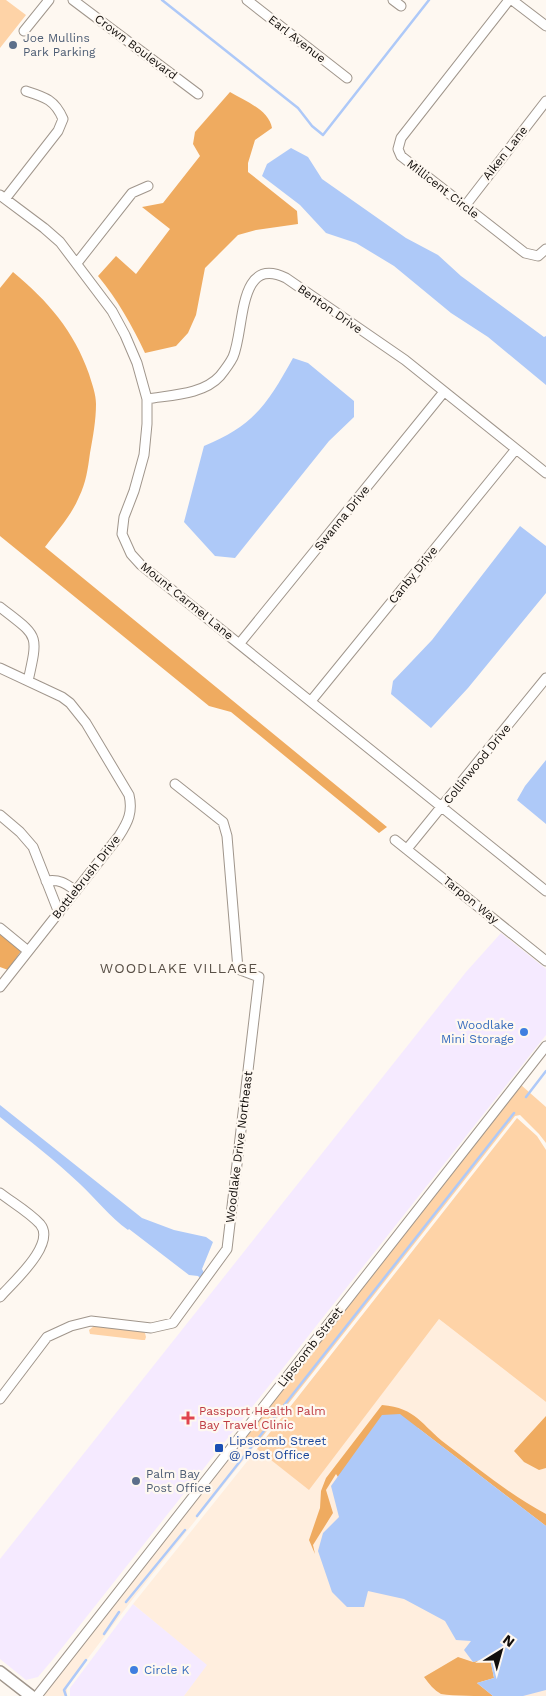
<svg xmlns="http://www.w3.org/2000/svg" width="546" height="1696" font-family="'Work Sans',sans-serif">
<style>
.commercial{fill:#f5eaff}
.built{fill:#ffeede}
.green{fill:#fed3a7}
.forest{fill:#efab60}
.water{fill:#aec9f8}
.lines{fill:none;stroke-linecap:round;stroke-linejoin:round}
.stream{stroke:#aec9f8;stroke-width:2.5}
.minor-casing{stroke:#a0968c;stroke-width:11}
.major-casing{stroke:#a0968c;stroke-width:14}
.minor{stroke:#fff;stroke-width:9}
.major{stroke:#fff;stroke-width:11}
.service-dot{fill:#5c6f8a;stroke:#fef8f1;stroke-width:2}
.shop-dot{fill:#3f7fe0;stroke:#fef8f1;stroke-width:2}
.health-dot{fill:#e0444e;stroke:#fef8f1;stroke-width:2}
.transit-dot{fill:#1a4fb4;stroke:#fef8f1;stroke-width:2}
.labels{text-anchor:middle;stroke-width:4.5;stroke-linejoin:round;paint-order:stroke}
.service-label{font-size:12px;fill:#4e5e75;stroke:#fef8f1;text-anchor:start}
.street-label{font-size:12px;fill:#120e0b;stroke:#fef8f1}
.shop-label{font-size:12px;fill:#366cbe;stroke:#fef8f1;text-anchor:end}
.health-label{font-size:12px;fill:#be3a42;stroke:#fef8f1;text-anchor:start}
.transit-label{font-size:12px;fill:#164399;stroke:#fef8f1;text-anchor:start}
.neighbourhood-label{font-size:14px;letter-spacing:1px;fill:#595047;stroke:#fef8f1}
</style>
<rect width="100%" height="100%" fill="#fef8f1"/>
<path class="commercial" d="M501,933L546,969V1035L54,1658L38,1677L26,1680L0,1659V1559L466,972Z
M133,1604L208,1665L184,1696H70V1688Z"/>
<path class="built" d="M439,1319L546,1402V1696H184L207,1665L133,1604L257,1449L309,1489Z
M244,1438L255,1446L135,1596L67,1686V1696H45L44,1695L133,1579Z"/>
<path class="green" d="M0,0H6L26,15L0,48Z
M521,1085L546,1107V1143L539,1134L520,1115L515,1116L255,1446L244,1438Z
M517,1118L537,1136L546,1150V1402L439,1319L309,1490L257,1449Z
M94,1326L142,1331L145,1333L146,1337L145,1340H142L90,1334L89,1330Z"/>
<path class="forest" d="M230,92C245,101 269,110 272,128L255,140L248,163V172L297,211L298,224L256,230L238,235L205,268L196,315L188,333L176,346L145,353C132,325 117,299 98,276L116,256L136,274L170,229L142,207L163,203L200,156L193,144L195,132Z
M13,272C48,301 74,331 89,374C92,384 96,394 96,404C96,420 93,437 90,453C88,468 86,483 79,497C71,516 57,531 45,547L387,827L379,833L231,712L209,706L0,536V288Z
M0,933L21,951L8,970L0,967Z
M382,1405C417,1408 421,1425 446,1444C478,1468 510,1495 546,1514V1526L418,1428L348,1492L336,1474L326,1490L333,1513L313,1545L315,1554L309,1540L320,1508L321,1491L326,1478Z
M546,1416V1468L539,1470L524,1462L514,1451Z
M458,1657L473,1662L490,1658L494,1678L477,1683L493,1696C479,1696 454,1696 441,1694C434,1690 429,1684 424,1677Z"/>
<path class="water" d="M291,148L308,157L322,179L406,238L438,255L461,276L544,337L546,336V385L488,337L451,313L394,266L356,243L326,233L300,205L262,176L267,164Z
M293,358L308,363L354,401V417L329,441L235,558L215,556L184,522L204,446C254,426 268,403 293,358Z
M520,526L546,546V593L468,688L431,728L391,694L393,681L432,640Z
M546,760V824L517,800L525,786Z
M0,1105L142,1218L174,1230L206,1237L213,1242L202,1269L204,1273L200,1278L198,1276L189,1275L129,1229L128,1230C110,1217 96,1199 80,1184C55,1160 27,1139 0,1117Z
M400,1414L546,1526V1690L523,1696H493L477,1683L494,1678L490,1658L473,1662L464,1650L471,1641L456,1640L445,1621L404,1599L368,1591L364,1607H347L332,1592L318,1551L323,1533L339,1517L331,1486L382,1415Z"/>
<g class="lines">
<path class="stream" d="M162,0L298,108L312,126L323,135L429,0
M526,1097L546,1071
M197,1516L514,1113
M126,1602L185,1530
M104,1634L119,1612
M66,1696L64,1690L86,1660"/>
<defs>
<path id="minor" d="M73,0L198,94
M247,0L347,78
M393,0L401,6
M509,0L401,138L398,149L401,156L525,253L538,256L546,249
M512,0L546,26
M24,31L49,0
M0,195L44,228L60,242L112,311L125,335L137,363L147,399V424L144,455L134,491L124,517L122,534L131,554L141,565L546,891
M5,199L58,131L63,119C55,100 45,97 26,91
M465,206L546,101
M77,263L132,193L148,186
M147,399C170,395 203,395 220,376C224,371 230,363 233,357C245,330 237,254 286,278L405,360L546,473
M0,607C38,637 39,632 28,681
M240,643L443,393
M0,668L62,697L70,703L86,723L129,795C133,812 128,822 119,836L0,987
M311,701L516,449
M0,815L20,832L33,847L59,913
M395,840L546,961
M407,849L546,678
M46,881C60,879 65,883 76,891
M0,928L28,951
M0,1193C13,1203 29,1212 40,1224C57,1244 12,1283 0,1297
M0,1399L47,1337L71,1326L91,1321L151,1328L173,1323L227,1249L259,977L238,969L227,836L223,822L175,784
M37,1696L546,1046"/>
<path id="major" d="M0,1672L31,1696"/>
</defs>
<use href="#minor" class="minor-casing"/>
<use href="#major" class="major-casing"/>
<use href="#minor" class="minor"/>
<use href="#major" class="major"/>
</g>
<g class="service-dot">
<circle cx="13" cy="45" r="5"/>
<circle cx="136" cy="1481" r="5"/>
</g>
<g class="shop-dot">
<circle cx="524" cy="1032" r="5"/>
<circle cx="134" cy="1670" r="5"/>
</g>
<path class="health-dot" d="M185.5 1410.5h5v5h5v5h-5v5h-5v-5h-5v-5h5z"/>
<rect class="transit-dot" x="214" y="1443" width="10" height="10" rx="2.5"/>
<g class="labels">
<g class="service-label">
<text x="23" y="42">Joe Mullins<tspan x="23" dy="14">Park Parking</tspan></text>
<text x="146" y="1478">Palm Bay<tspan x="146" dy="14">Post Office</tspan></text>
</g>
<g class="street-label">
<text transform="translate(297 39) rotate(38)" y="4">Earl Avenue</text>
<text transform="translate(136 47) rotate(37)" y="4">Crown Boulevard</text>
<text transform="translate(505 153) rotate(-52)" y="4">Aiken Lane</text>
<text transform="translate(443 189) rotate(38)" y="4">Millicent Circle</text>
<text transform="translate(330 309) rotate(35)" y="4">Benton Drive</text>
<text transform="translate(342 518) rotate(-51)" y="4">Swanna Drive</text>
<text transform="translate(413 575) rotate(-51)" y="4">Canby Drive</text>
<text transform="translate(187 601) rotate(39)" y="4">Mount Carmel Lane</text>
<text transform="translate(477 764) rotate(-51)" y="4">Collinwood Drive</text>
<text transform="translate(86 877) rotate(-52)" y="4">Bottlebrush Drive</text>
<text transform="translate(471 900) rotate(39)" y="4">Tarpon Way</text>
<text transform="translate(239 1147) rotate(-83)" y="4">Woodlake Drive Northeast</text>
<text transform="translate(310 1347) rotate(-52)" y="4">Lipscomb Street</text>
</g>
<g class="shop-label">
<text x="514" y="1029">Woodlake<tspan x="514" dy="14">Mini Storage</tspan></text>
<text x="144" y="1674" text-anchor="start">Circle K</text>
</g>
<g class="health-label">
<text x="199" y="1415">Passport Health Palm<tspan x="199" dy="14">Bay Travel Clinic</tspan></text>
</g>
<g class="transit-label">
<text x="229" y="1445">Lipscomb Street<tspan x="229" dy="14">@ Post Office</tspan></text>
</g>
<g class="neighbourhood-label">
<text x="179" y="973">WOODLAKE VILLAGE</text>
</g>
</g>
<g transform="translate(501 1651) rotate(37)" stroke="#fef8f1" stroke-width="4" paint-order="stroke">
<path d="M0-4L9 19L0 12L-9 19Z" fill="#120e0b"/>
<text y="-8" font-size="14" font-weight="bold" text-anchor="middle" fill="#120e0b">N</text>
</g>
</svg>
